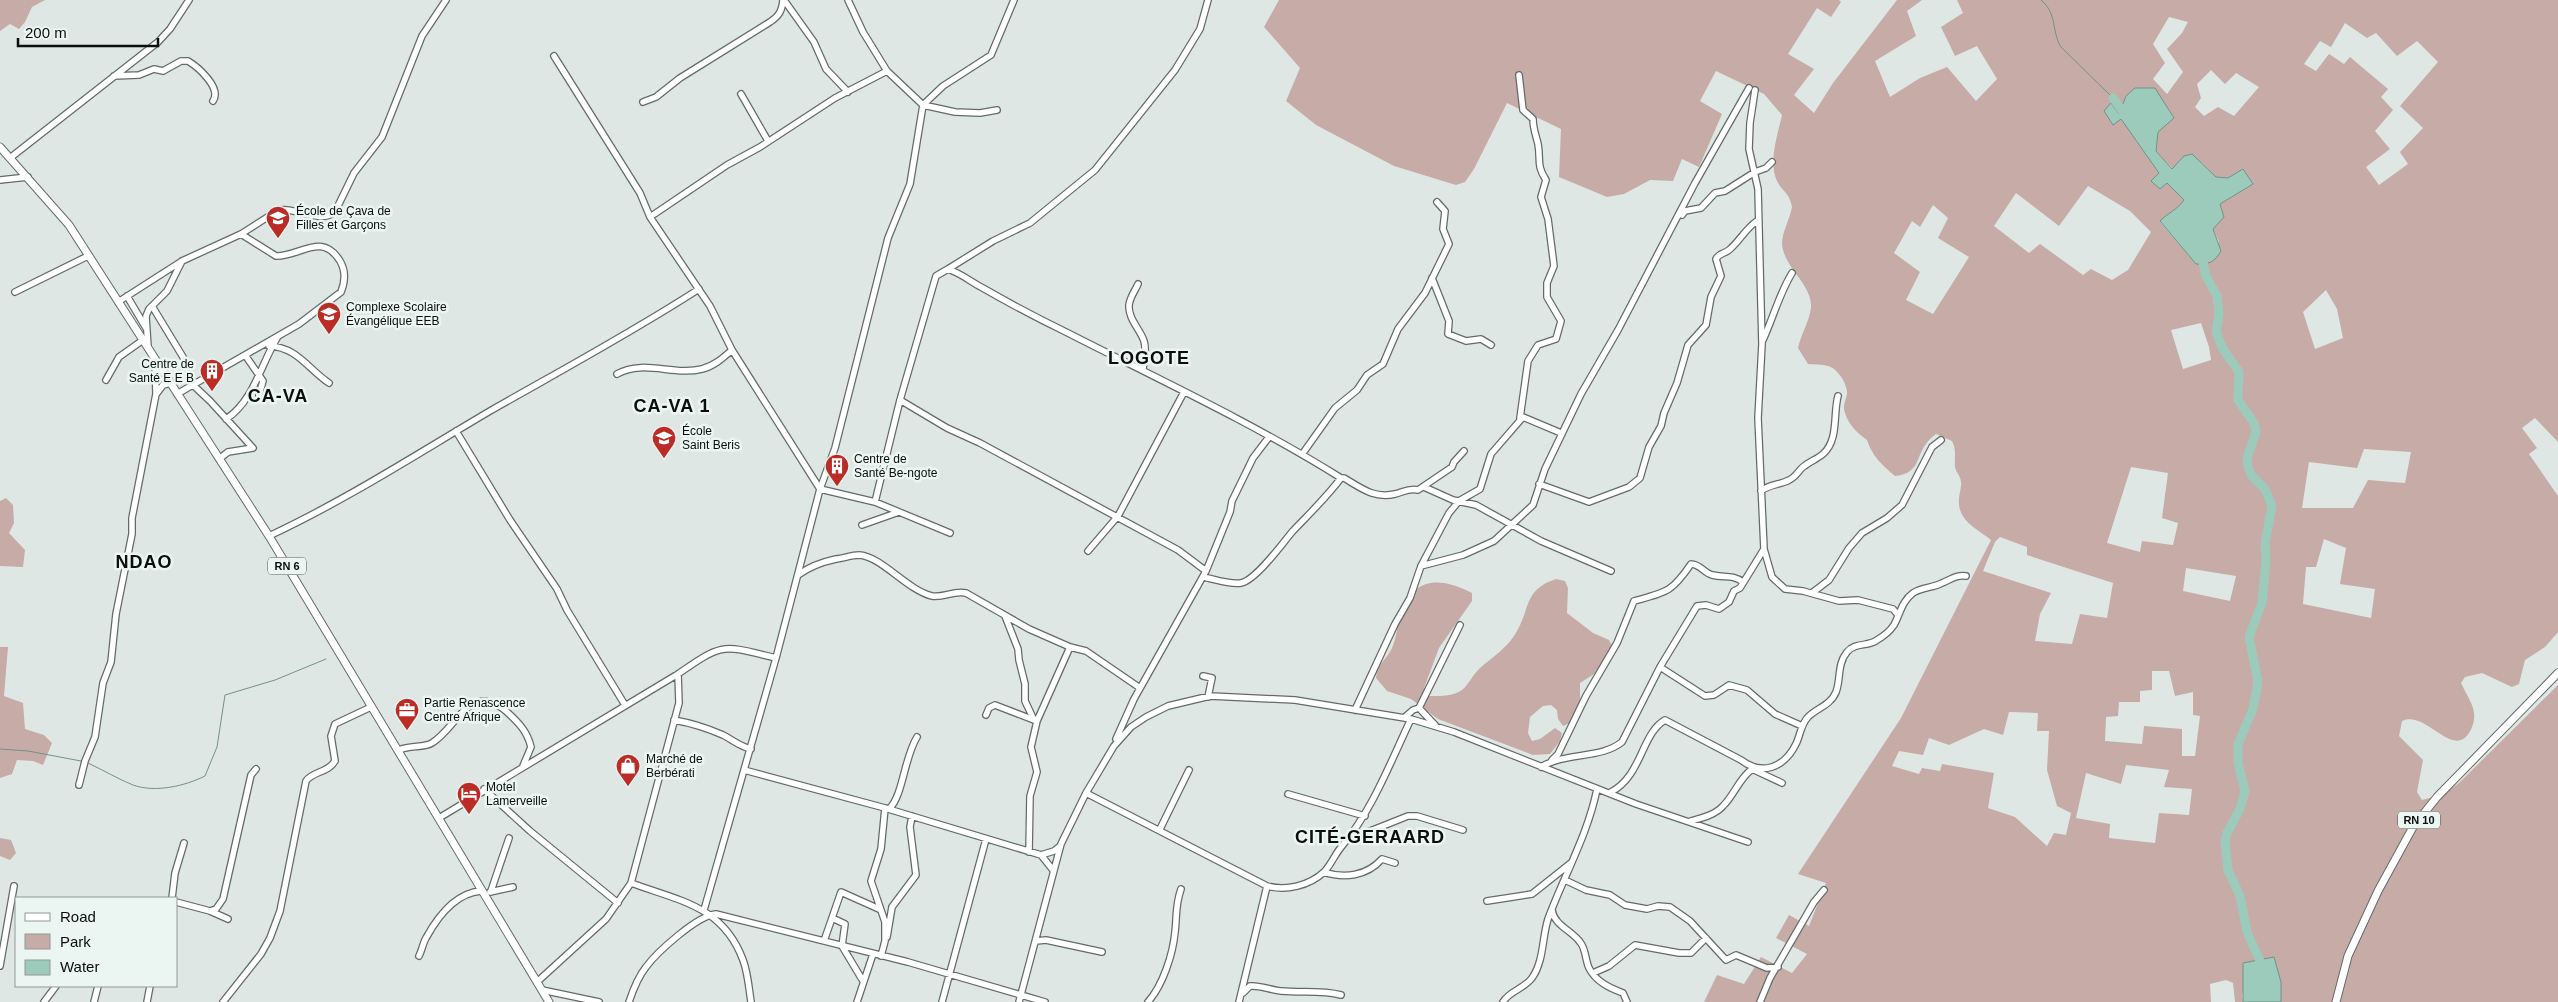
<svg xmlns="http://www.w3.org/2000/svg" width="2558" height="1002" font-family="Helvetica,sans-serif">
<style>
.green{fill:#c7aba7;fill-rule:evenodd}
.water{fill:#9dcbbb;stroke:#719287}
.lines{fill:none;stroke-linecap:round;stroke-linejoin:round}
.stream{stroke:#719287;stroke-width:1}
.river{stroke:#9dcbbb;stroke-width:9}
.minor-casing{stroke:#626b68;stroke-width:8}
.major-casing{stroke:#626b68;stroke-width:9}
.minor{stroke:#fff;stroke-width:5.5}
.major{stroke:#fff;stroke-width:7}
.labels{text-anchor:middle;stroke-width:5;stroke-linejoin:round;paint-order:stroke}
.shield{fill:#ebf5f1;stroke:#4e5351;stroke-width:1}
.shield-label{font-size:11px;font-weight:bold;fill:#0a0e0d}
.poi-label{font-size:12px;fill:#0a0e0d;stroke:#ebf5f1;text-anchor:start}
.district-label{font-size:18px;font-weight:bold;letter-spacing:1px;fill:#0a0e0d;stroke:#ebf5f1}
</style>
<rect width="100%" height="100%" fill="#dee7e4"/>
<path class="green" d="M0,0H45L32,7L25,22L19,29L10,24L0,31Z
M1279,0H1839L1841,2L1831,17L1817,8L1788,54L1814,69L1794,95L1814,113L1833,83L1897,0H1922L1907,11L1916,36L1875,61L1890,97L1920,78L1947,67L1976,101L1997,79L1977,46L1955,56L1941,27L1963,13L1957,0H2558V442L2535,418L2522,428L2537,448L2529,454L2558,496V632L2545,647L2525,660L2519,684L2512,687L2482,673L2465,677L2461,683C2470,702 2481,713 2469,733C2452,759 2426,710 2402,721L2399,736L2423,760L2417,792L2422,800L2444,794L2459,783L2558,685V1002H2281V982L2242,993L2243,1002H2235L2233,983L2226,980L2210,984L2211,1002H1704L1717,975L1744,984L1761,957L1792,973L1807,954L1776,938L1789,915L1809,926L1826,883L1798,874L1901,718L1991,540C1979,530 1960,522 1959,504C1958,497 1961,491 1961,485C1962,477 1956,473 1955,467C1954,457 1957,451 1952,441L1936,434C1912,451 1925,473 1895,476C1882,465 1872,456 1867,440C1858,434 1848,424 1845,413C1842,405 1846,401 1847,394C1848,384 1837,368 1828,366C1822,364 1815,365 1808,364L1798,348C1801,334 1810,320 1811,307C1812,284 1784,268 1782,244C1782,232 1790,219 1792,207C1789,191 1782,192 1777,181C1768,162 1778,134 1782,115L1764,94L1716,71L1700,101L1722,114L1699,167L1682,159L1673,181L1650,180L1624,194L1607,197L1559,177L1561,129L1507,103L1474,169L1465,182L1456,185L1394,166L1316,125L1286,101L1300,68L1264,27ZM2169,17L2188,22L2182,33L2167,49L2183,72L2167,94L2153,79L2165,63L2153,44ZM2345,23L2367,38L2376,33L2397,56L2417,41L2438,62L2400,106L2423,128L2400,152L2408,164L2379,185L2366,167L2390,149L2375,131L2393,110L2381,97L2388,89L2350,57L2344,64L2329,54L2316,71L2304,64L2320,41L2331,47ZM2211,70L2225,84L2236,73L2259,87L2234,116L2218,107L2204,116L2195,107L2201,98L2197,84ZM2111,103L2119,115L2158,132L2156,151L2173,169L2184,156L2202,163L2216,177L2228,178L2243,169L2253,184L2220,204L2213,229L2219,242L2196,264L2160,222C2168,213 2178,210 2184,201L2167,182L2151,181L2159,173ZM2088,186L2130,211L2151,232L2128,270L2112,280L2091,269L2083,275L2040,244L2029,253L1994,226L2016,193L2059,226ZM1933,205L1948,218L1938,238L1969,257L1933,314L1906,300L1920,272L1894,253L1912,221L1920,227ZM2326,290L2337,309L2343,338L2315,349L2303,312ZM2201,323L2209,347L2211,360L2183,369L2171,330ZM2364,449L2411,452L2405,483L2368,480L2353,508H2302L2309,462L2357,468ZM2131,467L2168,473L2162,518L2178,523L2173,545L2142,541L2140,552L2107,543ZM2000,537L2027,547V555L2113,583L2107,618L2080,614L2072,644L2035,641L2040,614L2051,593L1983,571L1995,542ZM2324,539L2346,548L2340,584L2375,589L2371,618L2303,604L2306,567H2316ZM2186,568L2236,576L2230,601L2183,591ZM2152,671H2169L2175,696L2193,692V715L2200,716L2195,756H2182V729L2144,726L2142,744L2105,741L2106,717L2118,716L2119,702H2140V691L2152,690ZM2009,712L2038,713L2037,731H2049L2047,770L2057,806L2071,813L2066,835L2054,833L2047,846L2015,817L1988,808L1994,773L1942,764L1940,771L1922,768L1919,774L1892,766L1899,751L1923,755L1929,738L1949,745L1984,729L2003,735ZM2126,765L2169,770L2164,787L2192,789L2189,815L2159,813L2155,843L2109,838L2110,824L2076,818L2086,773L2121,784Z
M6,498L13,505L14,523L9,533L25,550L23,567L0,566V501Z
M1556,579L1565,581L1568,588L1567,613L1593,633L1609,640L1613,647L1594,674L1580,683V700L1570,723L1563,726L1558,719L1557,710L1551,705L1543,706L1530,717L1528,733L1532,741L1540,739L1555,728L1562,733L1560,741L1550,754L1533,755L1438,719L1411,699L1387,691L1376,678C1377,664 1387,659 1392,648C1398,635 1397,619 1403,607C1418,575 1445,579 1472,593V601L1439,648L1424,688L1428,696C1439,696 1452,697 1462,690C1468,685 1473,675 1479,669C1492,657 1508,648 1517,631C1531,606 1524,590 1556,579Z
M0,647H8L4,696L23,703L25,729L44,735L52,743L43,765L33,761L17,760L12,774L0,778Z
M0,838L11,840L16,853L10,860L0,856Z"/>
<path class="water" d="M2135,88H2155L2174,118L2158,132L2156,151L2172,169L2184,156L2192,154L2216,177L2228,178L2243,169L2253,184L2220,204L2224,217L2213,229L2221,251C2214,263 2209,264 2196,264L2160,221C2168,213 2178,209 2184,200L2167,183L2160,189L2151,181L2159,173L2121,119L2113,125L2104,111L2111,103L2119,114L2126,96Z
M2274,957L2281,982V1002H2243V963Z"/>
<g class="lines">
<path class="stream" d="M2041,0C2058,14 2051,31 2061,47L2113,98
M0,749L28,751L81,761
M88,763C103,770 118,779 133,785C155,793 185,786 205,776L217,747L225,695L275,680L326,659"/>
<path class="river" d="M2113,98L2127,118
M2201,252L2206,276L2217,296L2219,314L2216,332L2223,349L2239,372L2238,400L2254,423L2256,432L2247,458L2248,467L2252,476L2265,489L2272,506L2265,543L2266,561L2262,603L2249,637L2258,682L2253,709L2238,744V763L2245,791L2240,809L2227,833L2225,843L2228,870L2240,896L2247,932L2264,970"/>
<defs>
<path id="minor" d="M784,0L814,42L826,69L848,92
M848,0L863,32L887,71L923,105L955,112L980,113L997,110
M554,56L640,193L650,217L710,306L732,350L820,489L875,502L950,533
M1519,75L1523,110L1533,119C1533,129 1536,135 1538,144C1541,160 1536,165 1546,180L1541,197L1548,219L1554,266L1547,283V297L1561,321L1556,339L1538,345L1528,361L1520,418
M114,76L139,75L154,69L163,71L181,61H188C198,67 222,88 213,101
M741,94L768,141
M643,102L656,97L680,78L770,22C779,16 782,11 783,0
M10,158L158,42L170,29L189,0
M0,180L28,177
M1682,215L1685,211L1701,208L1715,193L1725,191L1755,172L1766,168L1772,162
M650,217L727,165L760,147L835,98L887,71
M948,269L993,241L1030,223L1095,170L1175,70L1200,29L1208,0
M1432,278L1449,321L1448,334L1466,341L1481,339L1491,345
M1138,284C1135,291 1130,297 1129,305C1128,319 1140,329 1144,341C1147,351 1144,359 1143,369
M15,292L88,256
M127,296L146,328
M118,302L182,261L241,234L277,211C294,205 319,225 335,212L354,173L382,137L422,36L446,0
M152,306L186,362
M1762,342C1773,319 1779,294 1792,273
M269,346C297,347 308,369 329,383
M148,347L146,316L149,309L167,291L182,261
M245,355L263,381L259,395
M617,374C644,359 673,376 702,369C714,366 723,358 732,350
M106,380L119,357L143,340
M193,385L210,401L253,448L228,452L219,459
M157,393L163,385L171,383
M177,394L299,324L341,292C345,282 346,271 340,261C322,231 299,257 276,256L241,234
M900,400L947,428L980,443L1178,550L1206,571
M226,419C253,402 261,364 277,338
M456,431L510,520L557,589L567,610L625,705
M1303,453L1335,408L1357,390L1367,375L1383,364L1398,329L1425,293L1449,244L1443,229L1445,211L1437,202
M1539,484L1589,502L1629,487L1640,478L1649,447L1661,426L1664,413L1677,383L1688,345L1706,325L1711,297L1721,276L1716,259C1719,253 1724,254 1729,250C1740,241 1745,229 1757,221
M1424,487L1453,500L1476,505L1541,541L1611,571
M1761,491C1770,484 1780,485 1789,480C1796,477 1798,471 1803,467C1809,462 1817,459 1823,454C1839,440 1833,414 1838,396
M875,502L900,400L936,276L948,269C960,273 970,281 981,287C1009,303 1037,318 1066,332C1158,379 1253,423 1341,478H1344C1361,488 1374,499 1395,494C1403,492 1409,488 1418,490L1452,467L1454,462L1464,451
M862,525L899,512
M269,536C346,500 417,454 490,411C560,371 631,333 699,289
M1764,549L1772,577L1785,589L1803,591L1839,601L1858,600L1893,609L1898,615
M1088,551L1118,516L1184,392
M1421,566L1463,555L1494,541L1533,505L1545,469L1581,394L1618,330L1695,183L1749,88
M798,575C810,566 822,562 836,559C844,558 852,555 859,555C881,556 907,590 932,596C944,598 954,590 966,593L1029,629L1070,647
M1203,577C1214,579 1230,585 1241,583C1256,580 1282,544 1292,532C1309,514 1326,498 1341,478
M1812,593L1829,580L1849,548L1862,533L1887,518L1902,505L1932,447L1941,440
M1005,616L1018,649L1019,660L1025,684V701L1034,720L1037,721
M1660,667L1705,696L1714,695L1729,685L1747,690L1775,714L1802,726
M1203,676L1212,678L1208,697
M1419,708L1435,725
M1355,710L1395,624L1410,598L1421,566L1449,513L1459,501L1480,489L1491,454L1523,417L1561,433
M986,715L989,708L995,705L1034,720
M1405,717L1413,710L1419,708L1460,625
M674,720C691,723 707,728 723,735C733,740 739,746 751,749
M1116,739L1134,699L1206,571L1230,512L1232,501L1253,458L1269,437
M399,750C410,745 424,748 432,743C457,728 470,680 507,712C519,723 527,731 531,747L523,766
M1552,760L1558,754L1586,696L1617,643L1634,601C1667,592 1672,592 1691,564C1700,564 1704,573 1712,575C1724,578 1732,574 1743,582
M1541,767C1566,752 1601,759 1622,742L1660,667L1697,606L1706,605L1719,609L1729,602L1734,591L1740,588L1764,549L1758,418L1762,344L1758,189L1749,149L1750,123L1755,90
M744,770L885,808L1041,855L1054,851L1060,846
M79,785L85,761L95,737L103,683L111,662L116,614L132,534V518L156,394L155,359
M484,789L530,831L618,903
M1611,792C1642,776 1641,734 1665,720L1741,760C1762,776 1784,768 1796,744C1800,736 1801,724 1808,717C1817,708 1831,705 1836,692C1841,679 1837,664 1847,652C1855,642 1868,647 1877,640C1884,636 1890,631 1894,625C1900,614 1902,601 1913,593C1922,587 1933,588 1942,583C1952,579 1955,575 1966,576
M1086,793L1267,886C1286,891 1309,886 1324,872C1331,865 1335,854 1342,846C1373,809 1390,763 1411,719
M1288,794L1365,816
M889,809C903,796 904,758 917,737
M439,818L678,674C724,642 722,645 776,658
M1691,821C1702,818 1715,815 1723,806C1735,794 1738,780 1752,769L1782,783
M1160,829L1189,770
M1350,839L1408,816H1417L1463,830
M1029,852L1030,796L1037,772L1031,747L1037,721L1070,647L1086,651L1140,688
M1041,855L1053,870
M1324,872C1344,879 1367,876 1382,859L1395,863
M1565,880L1586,890L1610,895L1625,905L1647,909L1658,906L1670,907L1690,921L1726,960L1736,955L1767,968L1778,967
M631,883C680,901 723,906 743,960C748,973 749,989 751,1002
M491,891L509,838
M490,892L513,887
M172,898L175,873L184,843
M1487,901L1532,894L1571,863
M176,902L210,911L228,919
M704,910L776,658L820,489L835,448L888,238L910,184L923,105L943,86L991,55L1014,0
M1552,910C1554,925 1571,930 1580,942C1586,949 1585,959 1589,968C1596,982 1610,988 1623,993L1627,1002
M210,911L216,909L223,899L251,775L256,769
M832,918L841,892L879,909
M887,937L892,907L916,875L910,827L912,816
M824,941L832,918L845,924L842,946L863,981
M1036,941L1046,940L1102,952
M419,956C422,950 423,943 426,938C438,916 455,893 481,891
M881,956L885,941V922L871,881L881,849L885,808
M0,966L14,886
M1593,973L1609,966L1635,945L1679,953H1691L1706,938
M537,982L606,919L631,883L679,703L678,674
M542,990L599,1002
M1243,993L1250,986C1260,985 1270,990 1281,991C1302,993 1321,990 1341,995
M44,1002L56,986
M94,1002L98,986
M147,1002L150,986
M223,1002L261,954L270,938L280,911L306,781C313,771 328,773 335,761L331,736L335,724L371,707
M629,1002C633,990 638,977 646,967C657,952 698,915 716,914L908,962L1045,1002
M857,1002L873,954
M942,1002L986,839
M1019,1002L1061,844L1086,793L1114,746L1131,727L1146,717L1168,706L1210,696L1295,700L1411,719L1454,732L1636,804L1748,842
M1148,1002C1163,985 1173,954 1175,932C1177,916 1175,906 1181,889
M1239,1002L1267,886
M1503,1002C1509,991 1524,989 1532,978C1544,961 1542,938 1548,919C1564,876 1588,834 1597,789
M1760,1002L1770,978L1814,902L1824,890"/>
<path id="major" d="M0,147L69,225L269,536L549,1002
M2336,1002L2348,956L2378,891L2413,827L2437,797L2558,673"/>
</defs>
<use href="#minor" class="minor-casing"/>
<use href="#major" class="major-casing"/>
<use href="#minor" class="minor"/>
<use href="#major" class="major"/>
</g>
<defs>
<symbol id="school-pin" viewBox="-11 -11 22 30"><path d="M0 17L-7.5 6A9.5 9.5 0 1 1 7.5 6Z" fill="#bb2c27" stroke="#ebf5f1"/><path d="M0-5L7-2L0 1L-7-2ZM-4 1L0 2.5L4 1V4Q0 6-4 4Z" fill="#fff"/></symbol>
<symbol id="building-pin" viewBox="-11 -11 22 30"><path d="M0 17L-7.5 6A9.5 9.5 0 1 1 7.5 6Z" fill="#bb2c27" stroke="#ebf5f1"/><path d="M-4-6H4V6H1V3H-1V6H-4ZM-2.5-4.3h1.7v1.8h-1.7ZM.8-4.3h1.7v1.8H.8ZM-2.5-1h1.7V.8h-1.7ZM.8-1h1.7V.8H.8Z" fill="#fff"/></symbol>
<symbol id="office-pin" viewBox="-11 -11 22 30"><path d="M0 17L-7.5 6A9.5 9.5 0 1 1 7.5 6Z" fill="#bb2c27" stroke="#ebf5f1"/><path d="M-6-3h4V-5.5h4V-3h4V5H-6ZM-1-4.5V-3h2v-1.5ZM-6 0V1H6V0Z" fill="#fff"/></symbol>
<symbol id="shop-pin" viewBox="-11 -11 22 30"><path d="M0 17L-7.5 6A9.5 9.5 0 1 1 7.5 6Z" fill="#bb2c27" stroke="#ebf5f1"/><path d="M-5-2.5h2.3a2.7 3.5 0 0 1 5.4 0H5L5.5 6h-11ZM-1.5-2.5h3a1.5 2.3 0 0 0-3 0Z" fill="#fff"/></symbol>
<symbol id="hotel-pin" viewBox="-11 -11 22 30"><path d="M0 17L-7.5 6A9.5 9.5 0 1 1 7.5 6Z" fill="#bb2c27" stroke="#ebf5f1"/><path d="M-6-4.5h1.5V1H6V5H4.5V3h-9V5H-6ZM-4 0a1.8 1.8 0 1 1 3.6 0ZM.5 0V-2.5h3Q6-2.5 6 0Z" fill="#fff"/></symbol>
</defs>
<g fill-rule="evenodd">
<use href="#school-pin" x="264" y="204" width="28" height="38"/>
<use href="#school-pin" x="315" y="300" width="28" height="38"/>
<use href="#building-pin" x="198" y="357" width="28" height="38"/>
<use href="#school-pin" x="650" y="424" width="28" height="38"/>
<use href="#building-pin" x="823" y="452" width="28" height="38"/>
<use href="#office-pin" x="393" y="696" width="28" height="38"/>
<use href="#shop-pin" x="614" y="752" width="28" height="38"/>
<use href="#hotel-pin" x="455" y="780" width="28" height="38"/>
</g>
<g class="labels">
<g class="shield">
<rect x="268" y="557.5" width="38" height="17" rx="4"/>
<rect x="2398" y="811.5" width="42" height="17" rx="4"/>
</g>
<g class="shield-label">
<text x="287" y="570">RN 6</text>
<text x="2419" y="824">RN 10</text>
</g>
<g class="poi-label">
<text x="296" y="215">École de Çava de<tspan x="296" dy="14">Filles et Garçons</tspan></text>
<text x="346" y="311">Complexe Scolaire<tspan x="346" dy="14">Évangélique EEB</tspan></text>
<text x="194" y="368" text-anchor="end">Centre de<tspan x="194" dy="14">Santé E E B</tspan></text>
<text x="682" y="435">École<tspan x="682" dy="14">Saint Beris</tspan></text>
<text x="854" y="463">Centre de<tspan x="854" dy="14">Santé Be-ngote</tspan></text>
<text x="424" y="707">Partie Renascence<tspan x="424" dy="14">Centre Afrique</tspan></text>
<text x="646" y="763">Marché de<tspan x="646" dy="14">Berbérati</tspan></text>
<text x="486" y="791">Motel<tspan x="486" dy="14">Lamerveille</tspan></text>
</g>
<g class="district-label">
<text x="1149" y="364">LOGOTE</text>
<text x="278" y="402">CA-VA</text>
<text x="672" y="412">CA-VA 1</text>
<text x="144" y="568">NDAO</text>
<text x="1370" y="843">CITÉ-GERAARD</text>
</g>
</g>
<rect x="15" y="897" width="162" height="90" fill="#ebf5f1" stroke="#919996"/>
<rect x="25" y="913" width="25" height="8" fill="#ffffff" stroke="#919996"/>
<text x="60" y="922" font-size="15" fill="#0a0e0d">Road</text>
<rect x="25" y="934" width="25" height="15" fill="#c7aba7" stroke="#919996"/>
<text x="60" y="947" font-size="15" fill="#0a0e0d">Park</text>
<rect x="25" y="960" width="25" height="15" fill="#9dcbbb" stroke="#919996"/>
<text x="60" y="972" font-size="15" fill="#0a0e0d">Water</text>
<path d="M18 38v8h140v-8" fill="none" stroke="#0a0e0d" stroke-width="2.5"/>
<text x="25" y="38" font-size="15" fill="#0a0e0d" stroke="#ebf5f1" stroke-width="4" paint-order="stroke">200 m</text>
</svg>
